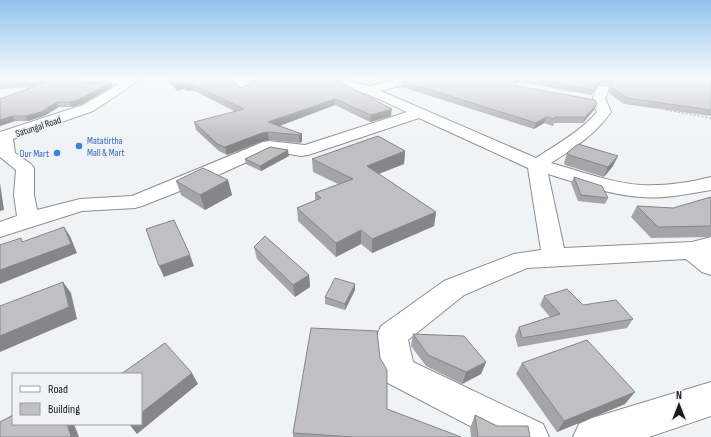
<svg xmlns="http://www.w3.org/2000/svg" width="711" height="437" font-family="'Sofia Sans Condensed',sans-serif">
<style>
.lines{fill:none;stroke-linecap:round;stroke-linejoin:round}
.minor-casing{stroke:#8c8f92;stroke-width:2}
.path{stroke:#abaeb0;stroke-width:1.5;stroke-dasharray:2 2;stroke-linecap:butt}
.minor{fill:#fff;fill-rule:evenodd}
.wall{fill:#a5a4a8}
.shaded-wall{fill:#868688}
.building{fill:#c0bfc3;stroke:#868688}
.shop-dot{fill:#3f7fe0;stroke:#f0f3f6;stroke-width:1.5}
.labels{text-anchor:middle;stroke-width:3.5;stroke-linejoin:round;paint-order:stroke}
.far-street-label{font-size:10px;fill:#181a1b;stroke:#f0f3f6}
.far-shop-label{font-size:10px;fill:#366cbe;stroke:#f0f3f6;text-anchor:start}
</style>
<rect width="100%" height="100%" fill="#f0f3f6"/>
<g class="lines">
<defs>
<path id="minor" d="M63,78H143L93,111L13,139L15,153L31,164L34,168V195L37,210L80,199L132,196L263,142L269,141L305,145L407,112C381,100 354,87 326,83C316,81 307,83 298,80L296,78H335L369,86L403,78H423L421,80L381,91L536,158C557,144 580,132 597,112C592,101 591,96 599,86H607L609,89L605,98L611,112C595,135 574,148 551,163C580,171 611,183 641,185C664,186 688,183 711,177V190C688,194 664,199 641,197C609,195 578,183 548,174L564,248L692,242L711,237V275L702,272L686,259L527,268L464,295L408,340L413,362L543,424L549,437H491L386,382L381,371L377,335L381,326L444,281L514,254L541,250L528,168L419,118L308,155L301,156L271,151L205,181L142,206L135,208L82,211L0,237V222L17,216L14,195L16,170L0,157V132L83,105L119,84L88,85L65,80Z
M711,382V416L649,437H573L579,424L592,418Z"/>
</defs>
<use href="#minor" class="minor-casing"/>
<path class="path" d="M666,110L711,118"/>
<use href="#minor" class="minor"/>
</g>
<path class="wall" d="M0,78L86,82L113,86L82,104L72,107H59L44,116L28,121H15L0,126V99L32,87L0,89Z
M165,78H228L241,88L295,78L391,116L370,122L335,105L279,126L302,134V141L300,143L269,140L263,141L227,155L219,151L196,130L194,122L236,112L193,90L186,91L184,89L177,91Z
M373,78H397L383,81Z
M415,78H711V116L624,104L609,93L610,88L607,84L598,85L591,95L520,82L515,83L517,86L597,104L594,110L583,123H554L553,126L544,123L534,129L402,87V81Z
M405,151L404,164L379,174L436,212L434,226L372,253L361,244L336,257L298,221L297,208L315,200V193L338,184L313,172L312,159Z
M567,153L613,166L604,177L565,165L564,163Z
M289,156L261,171L246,164L245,159Z
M574,177L608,198L605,204L578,201L571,183Z
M228,180L232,195L205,210L181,195L176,181Z
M711,197V237L651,238L631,217L637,206L673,208Z
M254,247L309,275L310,287L295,297L257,259Z
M355,290L345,310L325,304V297Z
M544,296L583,305L633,319L627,328L518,347L515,336L519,327L550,317L540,305Z
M413,334L486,362L481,374L462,384L426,366L411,346Z
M522,363L625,404L557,432L516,374Z
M387,409L461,437H293V433Z
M475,415L497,426L530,437H471L470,428Z"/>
<path class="shaded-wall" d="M384,78H397L383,81Z
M516,78H521L520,82L515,83L514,82Z
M600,80L598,85L591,95Z
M112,82L113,86L82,104L72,107L70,102Z
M183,83L184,89L177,91L175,84Z
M191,84L193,90L186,91L185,85Z
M335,99V105L269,130L268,122Z
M57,102L59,107L44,116L28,121L26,116Z
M597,104L594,110L583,123L585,117Z
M392,109L391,116L370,122L371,115Z
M13,116L15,121L0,126V120Z
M546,117L544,123L534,129L536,123Z
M268,132L269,140L263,141L227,155L225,147L262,133Z
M302,134V141L300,143L299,135Z
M288,150L289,156L261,171L260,166Z
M405,151L404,164L367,178V166Z
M618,156L613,166L604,177L608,167Z
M228,180L232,195L205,210L200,195Z
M0,183L4,210L0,211Z
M436,212L434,226L372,253V239Z
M64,227L70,236L77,253L0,284V270Z
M361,230V244L336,257V243Z
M190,255L194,266L164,277L159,266Z
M309,275L310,287L295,297L293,285Z
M63,282L71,293L77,319L0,352V336Z
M355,284V290L345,310V304Z
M486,362L481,374L462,384L466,372Z
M192,373L198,384L137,434L129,424H141V413Z
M635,392L625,404L557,432L564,421Z
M67,424H74L79,437H70Z"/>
<path class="building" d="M0,78H65L86,82H112L80,99L70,102H57L41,112L26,116H13L0,120V99L46,82L0,84Z
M169,78H228L241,88L261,78H295L313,81L315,78H319L336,80L392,109L371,115L335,99L268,122L302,134L299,135L268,132L262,133L225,147L217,144L194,122L244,109L191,84L185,85L183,83L175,84Z
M415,78H516L514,82L517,86L595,100L597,104L585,117H555V119L546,117L536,123L402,81Z
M531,78H711V110L627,98L611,87L613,83L609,79L600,80L594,90Z
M378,136L405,151L367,166L436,212L372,239L361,230L336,243L297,208L321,198L315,193L353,179L312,159Z
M578,144L618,156L608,167L569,155L567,153Z
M270,147L288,150L260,166L245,159Z
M203,168L228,180L200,195L176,181Z
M574,177L602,186L608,198L581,195Z
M711,197V226L658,227L637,206L673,208Z
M174,220L190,255L159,266L146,229Z
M64,227L71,244L0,270V245L21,238L22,242Z
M265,236L309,275L293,285L254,247Z
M335,278L355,284L345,304L325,297Z
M63,282L69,307L0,336V306Z
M567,289L583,305L616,300L633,319L522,338L519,327L560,314L544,296Z
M311,328L377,331L380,358L387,370V409L461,437H353L293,433Z
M413,334L464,336L486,362L466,372L428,355Z
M587,340L635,392L564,421L522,363Z
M165,343L192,373L141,413V374H121Z
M13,415V424H67L71,436L70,437H0V422Z
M475,415L497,426H528L530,437H478Z"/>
<linearGradient id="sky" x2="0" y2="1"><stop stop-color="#91c2ee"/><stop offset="0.56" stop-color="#f8fafb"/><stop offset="1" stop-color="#f8fafb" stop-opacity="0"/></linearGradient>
<rect width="711" height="139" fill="url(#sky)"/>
<g class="shop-dot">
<circle cx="79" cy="146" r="4"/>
<circle cx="57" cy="153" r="4"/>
</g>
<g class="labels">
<g class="far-street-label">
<text transform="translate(38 126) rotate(-18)" y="4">Satungal Road</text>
</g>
<g class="far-shop-label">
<text x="87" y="144">Matatirtha<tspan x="87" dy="12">Mall &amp; Mart</tspan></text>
<text x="49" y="157" text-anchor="end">Our Mart</text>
</g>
</g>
<rect x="12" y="373" width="130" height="52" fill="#f0f3f6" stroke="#9a9c9e"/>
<rect x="20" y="386" width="20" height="6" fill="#ffffff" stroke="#9a9c9e"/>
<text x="48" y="393" font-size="12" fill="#181a1b">Road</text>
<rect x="20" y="403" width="20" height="12" fill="#c0bfc3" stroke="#9a9c9e"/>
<text x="48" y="413" font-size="12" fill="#181a1b">Building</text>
<g transform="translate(679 405)" stroke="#f0f3f6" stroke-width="3" paint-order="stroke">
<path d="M0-3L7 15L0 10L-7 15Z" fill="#181a1b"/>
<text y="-6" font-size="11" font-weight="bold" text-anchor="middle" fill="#181a1b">N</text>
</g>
</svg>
